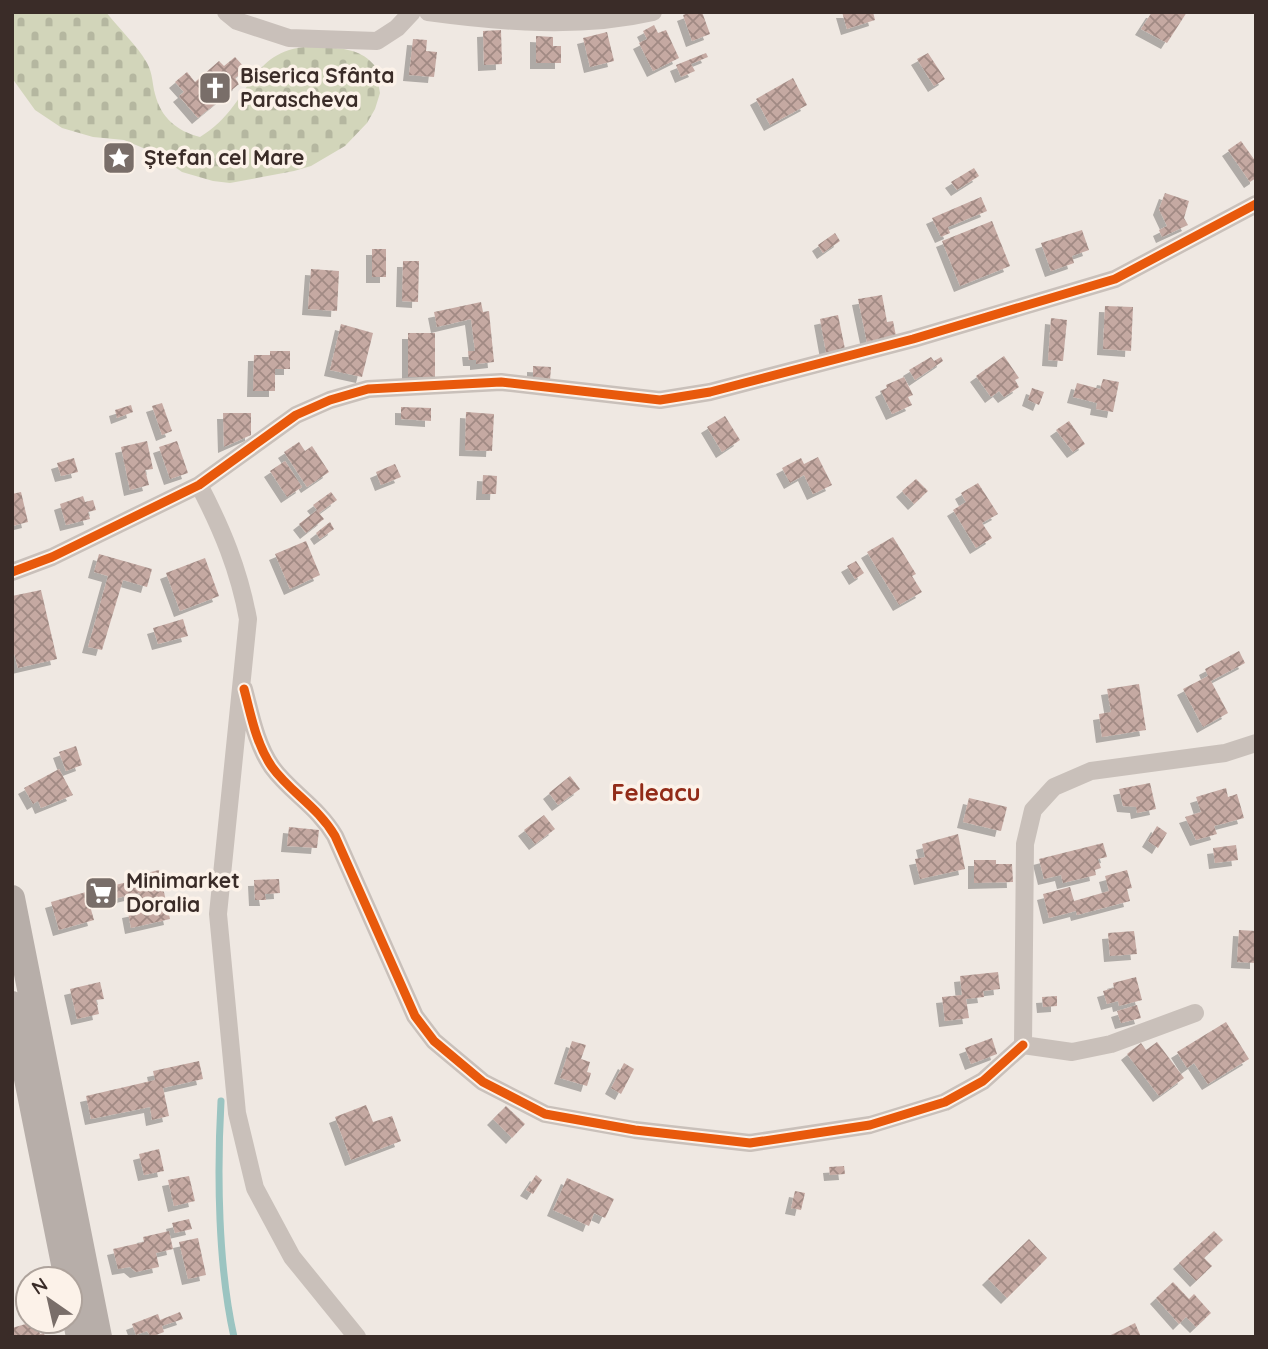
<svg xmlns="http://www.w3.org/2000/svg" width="1268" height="1349" font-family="Quicksand,sans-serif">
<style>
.cemetery{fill:url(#cemetery-stones)}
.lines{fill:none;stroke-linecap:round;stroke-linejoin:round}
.stream{stroke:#9bc4c1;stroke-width:7}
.building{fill:url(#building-cross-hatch);filter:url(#shadow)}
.street{stroke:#c9c0ba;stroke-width:18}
.primary{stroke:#b7aea9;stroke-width:26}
.cycleway-casing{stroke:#fcf2e9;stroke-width:13}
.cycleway{stroke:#e8590c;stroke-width:9}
.labels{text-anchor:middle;stroke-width:7;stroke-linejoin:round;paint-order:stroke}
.poi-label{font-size:21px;font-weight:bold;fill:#3a2c28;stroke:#fcf2e9;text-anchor:start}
.quarter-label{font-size:24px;font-weight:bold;fill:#922b18;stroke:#fcf2e9}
</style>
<defs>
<pattern id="cemetery-stones" width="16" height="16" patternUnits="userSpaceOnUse" patternTransform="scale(1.75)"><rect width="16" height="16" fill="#d2d5ba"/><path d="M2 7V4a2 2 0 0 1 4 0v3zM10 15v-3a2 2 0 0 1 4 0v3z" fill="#b5b7a0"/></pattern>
<pattern id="building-cross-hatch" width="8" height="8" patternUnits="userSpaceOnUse" patternTransform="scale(1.75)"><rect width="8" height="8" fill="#c5a9a2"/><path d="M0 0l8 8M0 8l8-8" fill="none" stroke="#a18a84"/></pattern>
<filter id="shadow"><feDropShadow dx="-6" dy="6" stdDeviation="0" flood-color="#0004"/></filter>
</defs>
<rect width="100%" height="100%" fill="#efe8e2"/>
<path class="cemetery" d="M14,12H106C119,29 137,45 147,63C153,74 152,83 155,94C161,118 177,131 200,137C256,104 245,40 327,47C346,49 362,50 375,66L380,93L375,109L367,123L345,146L311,166L294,171L230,183L213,181L182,172L155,153L124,140L93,137L62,128L35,110L12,78Z"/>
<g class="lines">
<path class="stream" d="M221,1101C217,1173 218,1266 234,1337"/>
</g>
<path class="building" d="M691,12H702L710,34L692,41L683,15Z
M842,12H873L875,20L847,29Z
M1152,12H1187L1167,43L1141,29Z
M654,25L658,33L666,30L679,58L653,71L639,43L647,39L643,31Z
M501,30L502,64L484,65L483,31Z
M607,32L614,61L590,67L583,38Z
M536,36L553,37V46H561V63H536Z
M413,39L427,40L426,51L437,52L434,77L409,75Z
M706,53L708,57L691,64L695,71L681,77L676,65Z
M928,53L945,79L934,86L917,59Z
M235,57L246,69L235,78L239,84L198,118L179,96L184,92L175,82L187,72L195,82L219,61L224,66Z
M793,78L807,105L770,125L756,99Z
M1241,141L1256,162V178L1250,182L1228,150Z
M974,168L979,176L957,190L951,182Z
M1165,193L1189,201L1184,218L1188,225L1162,237L1159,230L1167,226L1159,209Z
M981,197L987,211L948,227L950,233L941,237L932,218Z
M992,221L1010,266L960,286L942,241Z
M1082,230L1089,250L1072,256L1074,263L1051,271L1041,243Z
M835,233L840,241L823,253L818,245Z
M372,249H386V277H372Z
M403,261H419L418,302L402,301Z
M311,269L339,271L337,311L308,309Z
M882,295L887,322L893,321L897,341L868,347L858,299Z
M481,302L483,312L489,311L494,362L476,364V360H469L468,351H475L471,319L437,327L434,312Z
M1105,306L1133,307L1131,351L1103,349Z
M838,315L846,354L827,358L820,319Z
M1051,318L1067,320L1063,361L1048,360Z
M341,324L373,333L362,377L330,370Z
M408,333H435V377H408Z
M270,351H290V369H275V391H253L254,355H270Z
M1004,356L1019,378L1015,380L1019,387L1004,397L999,391L991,397L976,376Z
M931,357L934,361L941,357L943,361L915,380L909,370Z
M533,366L551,367L550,380H533Z
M904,377L913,395L908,397L912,405L892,414L881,391L887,388L886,385Z
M1103,379L1119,382L1113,412L1096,409L1097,403L1073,397L1077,383L1100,389Z
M1032,388L1044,392L1039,405L1028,400Z
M162,403L172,431L162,435L152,406Z
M131,405L133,412L117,418L115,410Z
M401,407L431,408V421L401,419Z
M466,412L494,414L492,451L465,450Z
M223,413H251V435L224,447Z
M725,416L740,440L722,452L707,427Z
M1069,421L1085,444L1073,452L1056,430Z
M147,441L153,469L145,470L149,485L130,490L121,447Z
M177,441L188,473L170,479L159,447Z
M299,442L305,451L312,446L329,472L307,487L284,452Z
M818,457L832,485L813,494L804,475L790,483L782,468L801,458L804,464Z
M74,458L78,472L61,476L57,463Z
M285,461L302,487L287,497L270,471Z
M395,464L401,477L381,485L376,472Z
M483,475L497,476L496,494H482Z
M916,479L928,491L914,504L902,491Z
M978,483L998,514L982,523L992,538L976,548L953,510L966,502L961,493Z
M21,492L28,522L12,526V494Z
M331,492L337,500L319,513L324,519L306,533L299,524L317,510L313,505Z
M83,496L85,502L93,500L96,510L88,512L90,519L66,525L60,504Z
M330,522L334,529L320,539L316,533Z
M893,537L916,574L912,576L922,592L899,605L867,552Z
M306,541L320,575L290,589L275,554Z
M99,554L152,569L147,587L123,580L102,650L88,647L108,576L94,572Z
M205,558L219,596L180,611L166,573Z
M856,561L864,573L855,579L847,566Z
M41,590L57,659L18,668L12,646V596Z
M183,619L188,636L158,644L153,628Z
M1239,651L1245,663L1211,681L1228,713L1203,727L1183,689L1208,676L1205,669Z
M1139,684L1146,730L1102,737L1099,714L1111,712L1107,689Z
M76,746L82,765L66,771L59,752Z
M59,769L73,795L41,808L38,801L33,804L24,788Z
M570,776L580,789L558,805L549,793Z
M1150,783L1156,809L1137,813L1136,807L1123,806L1119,789Z
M1226,788L1228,797L1237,794L1244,818L1214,826L1217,834L1196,840L1185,817L1201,812L1196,797Z
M969,798L1007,807L1001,831L963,822Z
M544,815L555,829L535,844L524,830Z
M1157,826L1167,833L1158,848L1148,841Z
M289,827L319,830L317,848L287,846Z
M958,834L965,869L920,879L915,859L925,857L922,844Z
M1103,843L1107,857L1098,859L1101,868L1095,870L1096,875L1063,883L1061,875L1044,879L1039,859Z
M1236,845L1238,860L1215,863L1213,848Z
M974,860H996V864H1012L1013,882L974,883Z
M159,870L170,919L131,928L128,912L143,909L139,893L92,904L90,891L136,880L135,876Z
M1127,870L1132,888L1127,889L1130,901L1077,915L1076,911L1049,918L1043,894L1070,887L1074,901L1109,891L1105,876Z
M279,879L280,893L265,894L266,900H255L254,880Z
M86,892L94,920L59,930L51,902Z
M1239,930L1256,931V963L1237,962Z
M1134,931L1137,954L1110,956L1108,933Z
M998,972L1000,989L983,991L984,997L966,999L969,1018L945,1021L942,997L962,995L960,976Z
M1136,977L1142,1000L1119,1006L1118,1001L1107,1004L1103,991L1114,988L1113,983Z
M100,982L104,999L96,1000L99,1014L77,1019L70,989Z
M1057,996V1006L1043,1007L1042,997Z
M1137,1005L1141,1018L1121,1023L1117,1011Z
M1226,1022L1249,1059L1208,1084L1194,1063L1187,1068L1177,1052Z
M992,1038L997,1054L971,1064L965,1048Z
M572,1041L586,1045L581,1059L590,1062L587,1072L591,1073L587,1086L560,1078Z
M1157,1042L1184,1078L1159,1096L1127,1054L1141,1043L1146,1050Z
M199,1061L203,1079L163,1088L169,1116L152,1120L150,1107L91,1119L86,1096L155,1080L153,1071Z
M624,1063L634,1069L621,1094L611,1088Z
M366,1105L373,1122L392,1116L401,1141L351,1160L335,1117Z
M506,1106L525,1124L512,1138L493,1119Z
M159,1149L164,1171L144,1175L139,1154Z
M844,1166L845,1174L830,1175L829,1167Z
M536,1175L542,1180L533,1194L526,1190Z
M189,1176L195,1201L174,1206L168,1180Z
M567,1178L614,1199L605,1218L594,1213L589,1226L553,1210Z
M795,1191L805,1193L801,1210L791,1208Z
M189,1219L192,1229L175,1233L172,1223Z
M169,1231L173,1249L156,1253L159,1267L136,1272L130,1267L118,1269L113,1249L144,1242L143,1237Z
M1214,1231L1223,1240L1204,1258L1212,1266L1196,1281L1179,1263Z
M198,1238L206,1275L188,1279L179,1242Z
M1029,1239L1047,1258L1007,1298L988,1279Z
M1173,1282L1189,1299L1194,1294L1211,1313L1196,1327L1186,1317L1179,1324L1156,1298Z
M180,1312L183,1319L162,1326L164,1332L151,1337L147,1331L136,1335L132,1324L158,1314L160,1320Z
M36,1321L40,1334L44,1333L45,1337H12V1328Z
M1135,1323L1141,1337H1107Z"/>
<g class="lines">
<path class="street" d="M226,12L237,21L289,38L377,41L397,28L412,12
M428,12C502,22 579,29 653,12
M199,485C222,529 239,570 248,619L218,914L237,1113L255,1188L292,1257L357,1337
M12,572L52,557L199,485L296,415L330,400L368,389L501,382L660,400L710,392L913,339L1115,279L1256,204
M244,689C251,715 256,744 272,767C290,792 318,807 335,836L415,1016L434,1041L483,1082L545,1114L635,1130L750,1143L870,1125L945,1102L983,1081L1023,1045
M1195,1013L1111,1044L1072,1052L1023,1045L1025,844L1033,810L1054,787L1091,771L1225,753L1256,743"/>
<path class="primary" d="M12,898L99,1337
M12,1004L67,1279
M70,1292L79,1337"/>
<defs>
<path id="cycleway" d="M12,572L52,557L199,485L296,415L330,400L368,389L501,382L660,400L710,392L913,339L1115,279L1256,204
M244,689C251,715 256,744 272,767C290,792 318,807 335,836L415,1016L434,1041L483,1082L545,1114L635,1130L750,1143L870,1125L945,1102L983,1081L1023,1045"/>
</defs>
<use href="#cycleway" class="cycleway-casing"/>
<use href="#cycleway" class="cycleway"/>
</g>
<defs>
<symbol id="church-square" viewBox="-11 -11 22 22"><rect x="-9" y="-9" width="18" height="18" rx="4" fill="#796e69" stroke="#fcf2e9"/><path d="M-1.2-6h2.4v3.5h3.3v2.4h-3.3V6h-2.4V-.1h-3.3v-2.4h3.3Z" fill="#fff"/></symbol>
<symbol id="sight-square" viewBox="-11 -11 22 22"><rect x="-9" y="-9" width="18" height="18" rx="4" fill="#796e69" stroke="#fcf2e9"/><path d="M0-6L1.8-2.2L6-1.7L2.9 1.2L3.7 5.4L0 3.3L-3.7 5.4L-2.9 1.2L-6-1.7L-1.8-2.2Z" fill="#fff"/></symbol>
<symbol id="supermarket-square" viewBox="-11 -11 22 22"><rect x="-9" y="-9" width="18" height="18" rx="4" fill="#796e69" stroke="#fcf2e9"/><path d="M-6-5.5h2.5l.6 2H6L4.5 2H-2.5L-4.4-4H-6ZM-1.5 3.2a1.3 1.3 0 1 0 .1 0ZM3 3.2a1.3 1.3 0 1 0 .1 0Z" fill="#fff"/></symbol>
</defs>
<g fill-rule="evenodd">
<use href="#church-square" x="196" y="69" width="38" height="38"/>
<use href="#sight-square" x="100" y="139" width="38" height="38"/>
<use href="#supermarket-square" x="82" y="874" width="38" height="38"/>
</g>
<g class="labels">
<g class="poi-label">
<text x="240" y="83">Biserica Sfânta<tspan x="240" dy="24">Parascheva</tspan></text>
<text x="144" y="165">Ștefan cel Mare</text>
<text x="126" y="888">Minimarket<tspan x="126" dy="24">Doralia</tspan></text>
</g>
<g class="quarter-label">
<text x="656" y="801">Feleacu</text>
</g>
</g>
<rect width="1268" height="1349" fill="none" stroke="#3a2c28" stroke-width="28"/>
<g transform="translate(49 1300) rotate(326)"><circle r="33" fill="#fcf2e9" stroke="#aea39c" stroke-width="2"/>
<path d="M0-5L12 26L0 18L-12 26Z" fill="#796e69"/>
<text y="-10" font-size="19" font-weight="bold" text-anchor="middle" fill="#3a2c28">N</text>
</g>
</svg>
